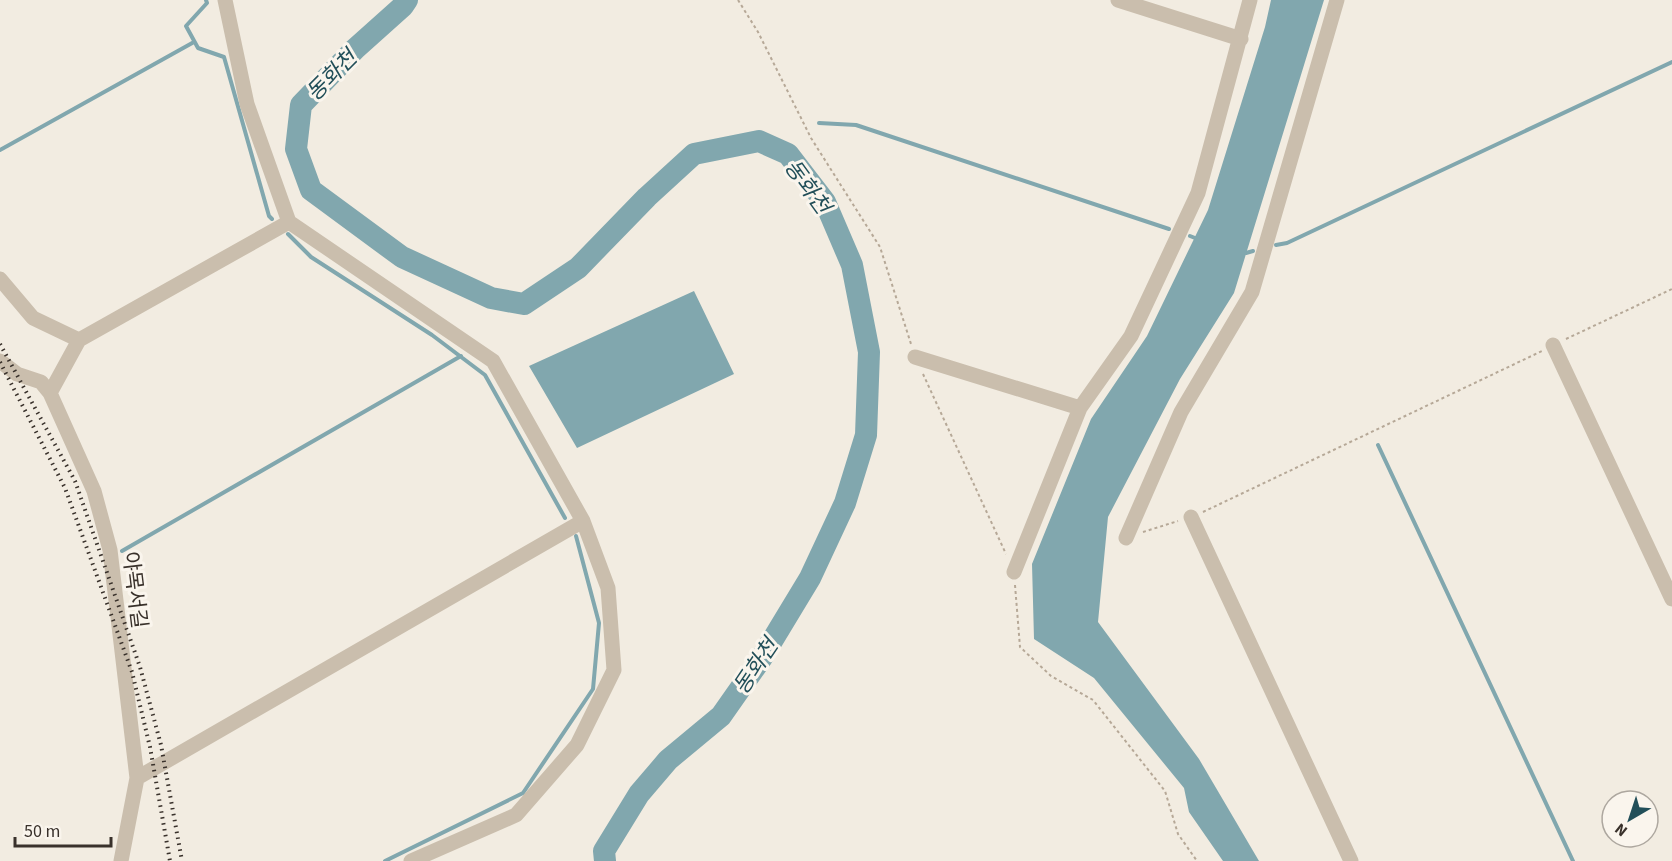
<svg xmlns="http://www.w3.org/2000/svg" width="1672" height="861" font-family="'Source Sans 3','Noto Sans KR',sans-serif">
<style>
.water{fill:#81a7ae}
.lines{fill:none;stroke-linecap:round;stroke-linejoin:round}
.stream{stroke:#81a7ae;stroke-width:4}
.river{stroke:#81a7ae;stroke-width:22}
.path{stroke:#b6a897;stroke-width:2;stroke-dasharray:3 3;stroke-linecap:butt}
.minor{stroke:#cabead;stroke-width:15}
.rail{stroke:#39312b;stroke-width:4;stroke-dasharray:1.5 4.5;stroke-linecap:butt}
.labels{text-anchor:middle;stroke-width:6;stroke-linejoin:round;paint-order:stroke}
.street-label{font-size:21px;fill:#39312b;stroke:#faf5ed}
.water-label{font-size:22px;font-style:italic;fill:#224f59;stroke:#faf5ed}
</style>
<rect width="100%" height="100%" fill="#f2ece1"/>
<path class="water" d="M1271,0H1324L1234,293L1180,379L1108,517L1098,622L1199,759L1259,861H1223L1189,812L1184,788L1094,678L1034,639L1032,564L1091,419L1147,336L1208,210L1265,27Z
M694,291L734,374L577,448L529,366Z"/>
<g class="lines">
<path class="stream" d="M206,0L207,3L186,26L198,48L224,57L269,216L272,219
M819,123L856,125L1169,229
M0,150L194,42
M288,234L311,257L432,335L485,375L565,518
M1190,236L1195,238
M1276,245L1287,243L1672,62
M1246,253L1253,251
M1378,445L1573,861
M122,551L461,356
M385,861L523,793L593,689L599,623L576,536"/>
<path class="river" d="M407,0L403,6L355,49L301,105L296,149L311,190L402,257L491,298L524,304L578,268L647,197L694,154L759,141L788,154L825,202L852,265L869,352L866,435L845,503L810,578L761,659L721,716L668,760L639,794L604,851L605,861"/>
<path class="path" d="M738,0L758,32L811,138L880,247L911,344
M1566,339L1672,289
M923,374L1006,554
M1203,512L1542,351
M1143,532L1178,521
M1015,585L1020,647L1051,676L1093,700L1165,791L1178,834L1197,861"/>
<path class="minor" d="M225,0L247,104L289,222L493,361L583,521L608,588L614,670L577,745L516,815L411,861
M1118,0L1241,39
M0,279L33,318L79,340
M1553,345L1672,599
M915,357L1080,408
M0,361L17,374L41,382L50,393L94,491L110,550L137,778L121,861
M50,393L79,340L289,222
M1191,517L1351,861
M1126,538L1181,412L1252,292L1337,0
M1014,572L1080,408L1131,336L1198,193L1250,0
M137,778L583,521"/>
<path class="rail" d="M0,344L75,481L140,667L161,745L182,861
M0,362L65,488L132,672L150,747L170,861"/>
</g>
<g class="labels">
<g class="street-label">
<text transform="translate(135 590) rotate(83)" y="7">야목서길</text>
</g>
<g class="water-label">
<text transform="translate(331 75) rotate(-45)" y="8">동화천</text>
<text transform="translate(808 186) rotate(54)" y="8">동화천</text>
<text transform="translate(755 666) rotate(-56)" y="8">동화천</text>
</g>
</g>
<g transform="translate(1630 819) rotate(219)"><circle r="28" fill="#faf5ed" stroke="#ada79f" stroke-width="1.5"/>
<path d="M0-4.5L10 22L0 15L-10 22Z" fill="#224f59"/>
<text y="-9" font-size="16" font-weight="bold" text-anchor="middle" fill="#39312b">N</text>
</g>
<path d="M15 837v9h96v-9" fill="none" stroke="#39312b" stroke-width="3"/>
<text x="24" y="837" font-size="18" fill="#39312b" stroke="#faf5ed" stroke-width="4.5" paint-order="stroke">50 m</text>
</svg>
